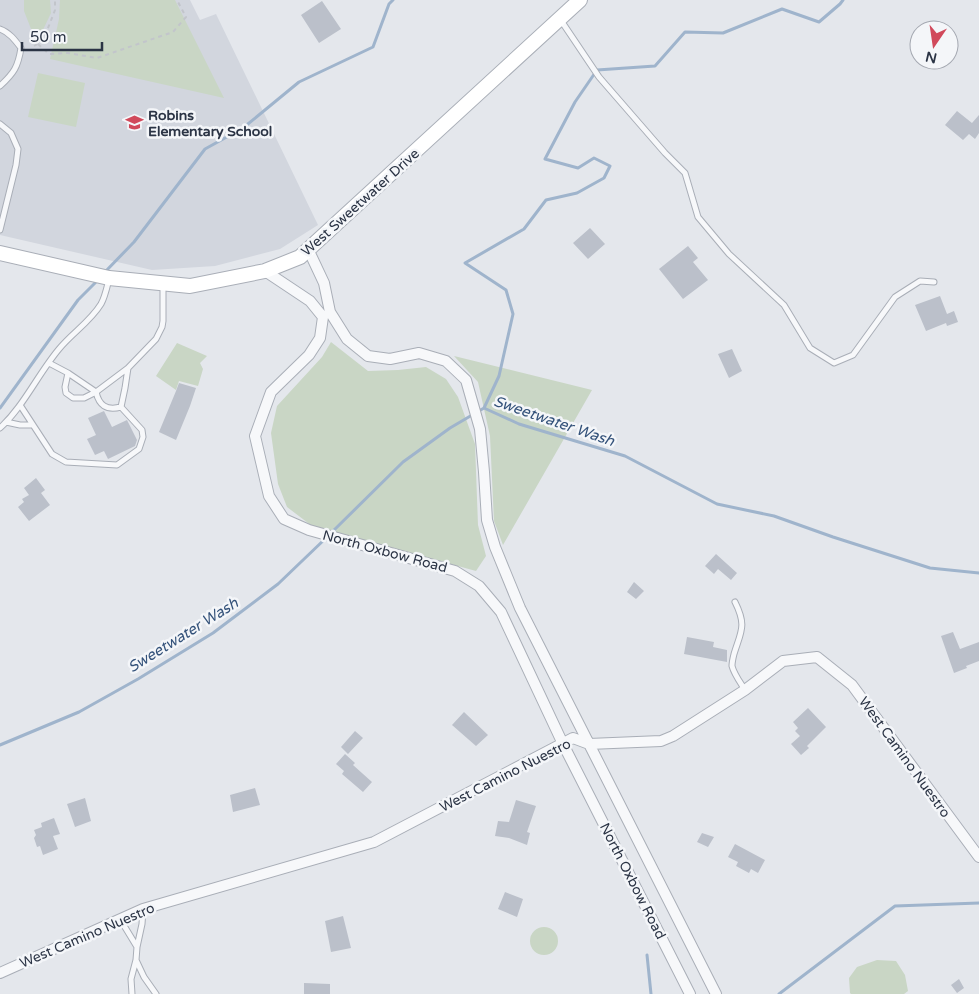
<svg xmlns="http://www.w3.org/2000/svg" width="979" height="994" font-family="'Varela Round',sans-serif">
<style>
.built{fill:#d2d6de}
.green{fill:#c9d6c5}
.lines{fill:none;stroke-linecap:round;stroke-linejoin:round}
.stream{stroke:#9fb4cc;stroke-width:3}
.building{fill:#bbc0ca}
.lane-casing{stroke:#a9aeb7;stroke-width:7}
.street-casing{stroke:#a9aeb7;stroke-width:12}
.secondary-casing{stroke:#a9aeb7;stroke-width:16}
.path{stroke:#c2c5cb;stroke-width:2;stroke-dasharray:4 4;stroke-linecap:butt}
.lane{stroke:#f7f8fa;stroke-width:5}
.street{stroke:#f7f8fa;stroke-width:10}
.secondary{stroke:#fff;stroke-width:14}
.labels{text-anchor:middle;stroke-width:5;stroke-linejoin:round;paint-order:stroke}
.poi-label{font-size:14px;font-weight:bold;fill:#2b3445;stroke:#f4f6f9;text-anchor:start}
.street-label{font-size:14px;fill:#2b3445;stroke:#f4f6f9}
.water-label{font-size:15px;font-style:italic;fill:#34527a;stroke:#f4f6f9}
</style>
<rect width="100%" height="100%" fill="#e4e7ec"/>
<path class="built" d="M0,0H190L200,20L216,14L318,225L280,249L215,266L152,270L0,235Z"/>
<path class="green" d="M24,0H50L51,13L41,34H33L24,11Z
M60,0H175L224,98L50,59L59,19Z
M38,73L85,83L76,127L28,117Z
M331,342L368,371L398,370L426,367L446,379L458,397L475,444L478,525L486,556L476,571L312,526L287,507L278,484L271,433L277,406L322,357Z
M177,343L207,356L200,363L203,369L198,386L179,381L176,390L156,376Z
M454,356L592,390L503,545L494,521L490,436L478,382Z
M530 941a14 14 0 1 1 28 0a14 14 0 1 1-28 0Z
M877,960L896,961L905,975L908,991L904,994H851L850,993L849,978L857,967Z"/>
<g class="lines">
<path class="stream" d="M104,273L134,242L205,149L243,128L299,82L373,47L389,4L393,0
M0,408L78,300L98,280
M484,408L499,376L513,314L506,290L465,263L524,229L546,200L577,193L604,178L610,166L594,158L578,168L545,159L575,102L597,70L655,66L685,32L723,33L782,9L819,22L840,4L843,0
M330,534L403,462L450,428L484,408L519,424L625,456L717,504L774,516L833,537L930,568L979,573
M0,745L79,712L138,679L213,633L278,584L326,538
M647,955L651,994
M779,994L895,906L979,903"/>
</g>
<path class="building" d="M322,1L341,29L319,43L301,15Z
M957,111L972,123L979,115V133L975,139L969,134L963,140L945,125Z
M590,228L605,244L588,259L573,243Z
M688,246L698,258L693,262L708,280L683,299L659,269Z
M940,296L947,314L954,311L958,322L947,326L946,323L926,331L915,305Z
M732,349L742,371L729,378L718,354Z
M179,383L196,388L190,406L176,440L159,432L176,391Z
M104,411L112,427L127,420L137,440L135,446L108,459L104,451L95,455L87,439L96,435L88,418Z
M36,478L45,490L41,493L50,505L29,521L18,507L24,502L22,499L29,495L24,488Z
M716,554L737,573L731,580L718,569L714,574L705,566Z
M634,582L644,591L636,599L627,592Z
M953,632L960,649L979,642V661L966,666L967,668L954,673L941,636Z
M687,637L714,642L713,647L727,650V662L684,654Z
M808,708L826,727L807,746L809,748L801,755L791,744L800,736L795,731L798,728L793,722Z
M464,712L488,735L476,746L452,725Z
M355,731L363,738L348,754L341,747Z
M345,754L355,763L353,765L372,782L363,792L342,774L344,771L336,764Z
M255,788L260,805L233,812L230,795Z
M85,798L91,821L75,827L67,804Z
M516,800L536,806L527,832L530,833L527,845L509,838L495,836L498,821L509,822Z
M54,818L60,834L53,836L58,849L43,855L40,846L37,847L34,838L36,835L34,830L42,827L41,823Z
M702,833L714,837L708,847L697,842Z
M735,844L765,860L758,873L751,869L749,873L736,866L738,862L728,857Z
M505,892L523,899L517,917L498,909Z
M343,916L351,948L331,952L325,921Z
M959,979L964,988L957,993L951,985Z
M304,983L330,984V994H304Z"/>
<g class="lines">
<defs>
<path id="lane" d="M560,19L599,77L665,153L685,173L698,217L729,254L784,305L810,348L834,363L853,355L895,297L920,281L934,282
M0,29C9,32 15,40 21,48C18,67 14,73 0,86
M0,124L11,133L18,149L16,165L0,230
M49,363L68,373L96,392C99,405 106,411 121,407L125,388L128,368L156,339L162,327L163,321V284
M68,373L65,387L66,393L73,398H84L96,392L128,368
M20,405L52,454L66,462L117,465L139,449L143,437L142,430L121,407
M6,422L20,425H33
M0,428C24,406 38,374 59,349C72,333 90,322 101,304C105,297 107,287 109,279
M735,602C747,626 741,631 734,654C733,658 732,662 732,666C734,674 740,682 745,690
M120,919L137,947L142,924L143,910
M136,960L144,977L156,994
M132,994L131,979L136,960L137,947"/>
<path id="street" d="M308,249L324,283L330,312L347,339L368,356L390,359L419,353L446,361L466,380L480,429L484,472L487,520L495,547L520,608L716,994
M265,271L310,301L323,317L320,338L309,355L271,392L255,436L269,496L284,519L309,530L455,571L479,586L501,612L563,744L690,994
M0,973L143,909L374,842L573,738L589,744L661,741L673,736L745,690L783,661L817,657L852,685L979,857"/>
<path id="secondary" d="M0,253L109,278L190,286L265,271L300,257L580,0"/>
</defs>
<use href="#lane" class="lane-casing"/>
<use href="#street" class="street-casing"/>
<use href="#secondary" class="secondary-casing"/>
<path class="path" d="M38,44L49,54L68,53L97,58L173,32L186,17L177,0
M34,46L43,41L55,10V0"/>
<use href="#lane" class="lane"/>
<use href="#street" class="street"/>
<use href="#secondary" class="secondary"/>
</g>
<defs>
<symbol id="school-bare" viewBox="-9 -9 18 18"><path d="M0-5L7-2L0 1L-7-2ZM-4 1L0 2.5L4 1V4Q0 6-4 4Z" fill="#d1495b" stroke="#f4f6f9" stroke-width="2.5" paint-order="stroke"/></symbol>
</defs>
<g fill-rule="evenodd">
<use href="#school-bare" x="122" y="110" width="25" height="25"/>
</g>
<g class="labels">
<g class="poi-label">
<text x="148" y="120">Robins<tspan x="148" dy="16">Elementary School</tspan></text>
</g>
<g class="street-label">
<text transform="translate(360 202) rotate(-42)" y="5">West Sweetwater Drive</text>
<text transform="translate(385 551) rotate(15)" y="5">North Oxbow Road</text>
<text transform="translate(905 757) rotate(54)" y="5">West Camino Nuestro</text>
<text transform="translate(505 775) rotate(-27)" y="5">West Camino Nuestro</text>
<text transform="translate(633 881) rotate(63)" y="5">North Oxbow Road</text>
<text transform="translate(87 935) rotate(-23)" y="5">West Camino Nuestro</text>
</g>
<g class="water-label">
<text transform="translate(554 421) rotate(19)" y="5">Sweetwater Wash</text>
<text transform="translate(183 635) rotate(-32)" y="5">Sweetwater Wash</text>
</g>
</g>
<g transform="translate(934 45) rotate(193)"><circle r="24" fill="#f4f6f9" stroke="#a4a8b1"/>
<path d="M0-4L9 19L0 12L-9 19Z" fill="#d1495b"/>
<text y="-8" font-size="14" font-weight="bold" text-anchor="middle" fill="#2b3445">N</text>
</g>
<path d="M22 42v8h80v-8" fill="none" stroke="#2b3445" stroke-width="2.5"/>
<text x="30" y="42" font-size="15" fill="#2b3445" stroke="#f4f6f9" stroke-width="4" paint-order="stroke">50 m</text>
</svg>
